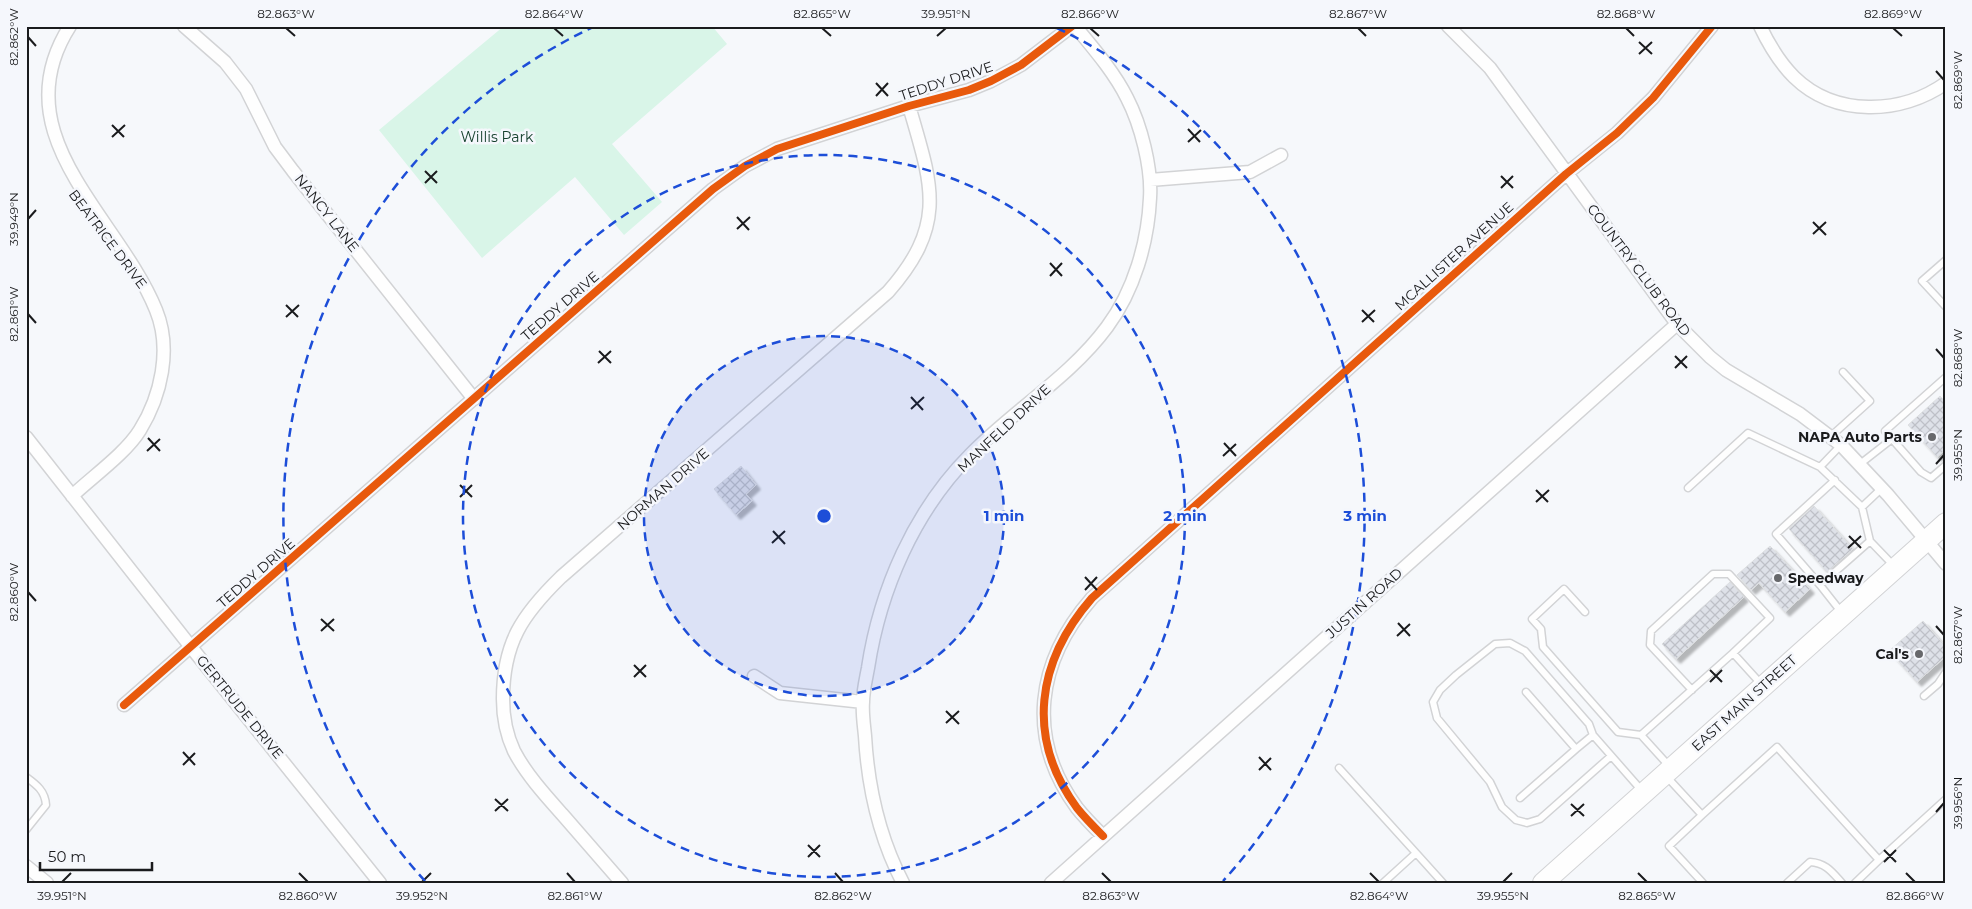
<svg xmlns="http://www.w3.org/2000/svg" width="1972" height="909" font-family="Montserrat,sans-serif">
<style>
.green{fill:#d9f5e8}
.building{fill:url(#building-cross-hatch);stroke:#dddfe1;filter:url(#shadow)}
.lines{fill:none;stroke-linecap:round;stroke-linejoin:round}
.service-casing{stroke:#d2d3d5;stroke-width:9}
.minor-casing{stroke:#d2d3d5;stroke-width:15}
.primary-casing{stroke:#d2d3d5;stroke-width:22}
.service{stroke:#fefefe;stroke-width:6}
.minor{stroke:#fefefe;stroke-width:12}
.primary{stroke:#fefefe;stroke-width:20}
.cycleway-casing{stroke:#f5f7fc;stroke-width:11}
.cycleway{stroke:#e8590c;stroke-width:8}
.ticks{fill:none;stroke:#1a1b1d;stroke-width:2}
.ring{fill:none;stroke:#1d4ed8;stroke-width:2.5;stroke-dasharray:9 6}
.poi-dot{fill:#67686b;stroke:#f5f7fc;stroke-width:2}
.labels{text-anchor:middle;stroke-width:5;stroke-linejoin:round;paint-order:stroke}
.street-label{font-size:14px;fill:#1a1b1d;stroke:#f5f7fc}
.park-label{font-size:14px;fill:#15402d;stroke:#f5f7fc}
.poi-label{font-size:14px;font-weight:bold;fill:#1a1b1d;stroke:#f5f7fc;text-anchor:end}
.centre{fill:#1d4ed8;stroke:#f5f7fc;stroke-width:2.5}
.ring-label{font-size:15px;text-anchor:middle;font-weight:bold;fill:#1d4ed8;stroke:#f5f7fc;stroke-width:5;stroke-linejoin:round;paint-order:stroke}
.neatline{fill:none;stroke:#1a1b1d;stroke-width:2}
.ticks-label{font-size:12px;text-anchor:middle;fill:#1a1b1d}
</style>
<defs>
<pattern id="building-cross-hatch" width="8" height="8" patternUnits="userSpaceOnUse" patternTransform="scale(1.25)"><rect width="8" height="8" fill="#dee1e8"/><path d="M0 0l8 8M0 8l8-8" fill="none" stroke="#bec0c7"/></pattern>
<filter id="shadow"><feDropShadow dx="4.5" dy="4.5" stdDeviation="1" flood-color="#0004"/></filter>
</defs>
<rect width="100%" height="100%" fill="#f6f8fb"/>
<path class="green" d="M504,26H712L727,44L612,144L662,202L624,235L575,177L482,258L379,130Z"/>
<path class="building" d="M1940,396L1946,403V449L1937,457L1908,425Z
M741,466L756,485L746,494L752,501L736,515L714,489Z
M1814,506L1853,549L1827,572L1789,529Z
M1770,546L1810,589L1785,612L1759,583L1751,590L1737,575Z
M1730,582L1744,597L1676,659L1662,644Z
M1923,621L1946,647V656L1917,682L1889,651Z"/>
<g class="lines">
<defs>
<path id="service" d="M1946,260L1922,281L1946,307
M1830,437L1870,401L1843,372
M1892,439L1921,472L1931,478L1946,465
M1841,445L1820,467L1862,507L1870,541L1894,566
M1860,464L1892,439L1885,431L1946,377
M1688,488L1748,433L1820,467
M1862,507L1882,488
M1820,585L1776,534L1835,480
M1585,612L1564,589L1532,619L1541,629L1543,647L1618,732L1641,735
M1842,613L1820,585L1870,541
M1692,690L1650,645L1651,631L1713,574H1729L1770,618L1733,653
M1526,692L1576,749L1593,735L1643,792
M1924,696L1938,684L1946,672
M1593,735L1589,724L1525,651L1510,643L1495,644L1456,675L1440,690L1433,702L1437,718L1490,782L1502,807L1516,820L1527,823L1540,819L1611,756
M1670,767L1641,735L1733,653L1762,685
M1339,768L1416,853
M26,777C37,785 45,791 46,805L26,830
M1667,777L1702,815L1777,747L1879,860L1946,799
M1520,798L1576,749
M1702,815L1669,846L1703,883
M1383,883L1416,853L1443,883
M1787,883L1810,862C1826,863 1832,872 1842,883
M1855,883L1879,860"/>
<path id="minor" d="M70,26C0,135 118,216 156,310C172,349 161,396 140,430C126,453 92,477 72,496
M184,26L225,62L246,89L275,147L293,171L474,399
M1448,26L1490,68L1677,324L1710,357L1726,370L1800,414L1841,445L1888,495L1946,564
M1760,26C1769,45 1779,62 1794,77C1835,117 1901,115 1946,83
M1150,180L1250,172L1281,155
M26,437L191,647L380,883
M754,676L780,693L863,702
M124,705L713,189L745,166L777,149L909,106L969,90L991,81L1021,65L1072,26
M1103,836C1094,827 1085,818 1077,808C1025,737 1037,661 1092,598L1566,174L1617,133L1653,98L1712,26
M26,866L47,883
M622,883C602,860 582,837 562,814C545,795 526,774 514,751C507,736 503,716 503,699C503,643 522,615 561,577L888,292C948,224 932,185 909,106
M903,883C879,837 868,788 865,736C864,725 862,713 863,702C863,691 866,679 868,668C880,590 914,511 971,454C1014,410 1070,377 1107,327C1134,291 1148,242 1150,198C1152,168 1141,125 1127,98C1114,72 1094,49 1075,26
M1051,883L1677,324"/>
<path id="primary" d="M1543,883L1946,523"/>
</defs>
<use href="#service" class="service-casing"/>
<use href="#minor" class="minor-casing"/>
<use href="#primary" class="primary-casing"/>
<use href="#service" class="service"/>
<use href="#minor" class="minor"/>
<use href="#primary" class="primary"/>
<defs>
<path id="cycleway" d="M124,705L713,189L745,166L777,149L909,106L969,90L991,81L1021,65L1072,26
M1103,836C1094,827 1085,818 1077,808C1025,737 1037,661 1092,598L1566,174L1617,133L1653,98L1712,26"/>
</defs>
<use href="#cycleway" class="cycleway-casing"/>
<use href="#cycleway" class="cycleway"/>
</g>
<path class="ticks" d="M286,28L295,36M554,28L563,36M822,28L831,36M1090,28L1099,36M1358,28L1366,36M1626,28L1634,36M1893,28L1902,36M937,36L946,28M28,37L36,46M1639,42L1652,54M1639,54L1652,42M1936,71L1944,80M876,83L888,96M876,96L888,83M112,125L124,137M1188,129L1200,142M112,137L125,125M1188,142L1201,130M425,171L437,183M1501,176L1513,188M425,183L437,171M1501,188L1513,176M737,217L749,230M28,219L36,210M1813,222L1826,235M737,229L750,217M1813,234L1826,222M1050,263L1062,276M1050,276L1062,263M286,305L298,317M1362,310L1374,322M28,314L36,323M286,317L299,305M1362,322L1375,310M1936,349L1944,358M599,351L611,363M1675,356L1687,368M598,363L611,351M1675,368L1687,356M911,397L923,410M911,409L924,397M148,438L160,451M1224,443L1236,456M147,451L160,439M1223,456L1236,444M1936,464L1944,455M460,485L472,497M1536,490L1548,502M460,497L472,485M1536,502L1549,490M773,531L785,544M1849,536L1861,548M772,543L785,531M1848,548L1861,536M1085,577L1097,590M1085,590L1097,577M28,592L36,601M321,619L334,631M1398,623L1410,636M1936,626L1944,635M321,631L334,619M1397,636L1410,624M634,665L646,677M1710,670L1722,682M634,677L646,665M1710,682L1722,670M946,711L959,724M946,723L959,711M183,752L195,765M1259,757L1271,770M183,765L195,753M1259,770L1271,758M495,799L508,811M1571,804L1584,816M495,811L508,799M1936,812L1944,803M1571,816L1584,804M808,845L820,857M1884,850L1896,862M808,857L820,845M1884,862L1896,850M299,873L308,882M567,873L575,882M835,873L843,882M1102,873L1111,882M1370,873L1379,882M1638,873L1647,882M1906,873L1915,882M62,882L71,873M422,882L431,873M1503,882L1512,873"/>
<circle cx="824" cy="516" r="180" fill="#1d4ed8" fill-opacity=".12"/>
<g class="ring">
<circle cx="824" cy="516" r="180"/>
<circle cx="824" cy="516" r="361"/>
<path d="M425 881A541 541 0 0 1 591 28M1057 28A541 541 0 0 1 1223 881"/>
</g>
<g class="poi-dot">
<circle cx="1932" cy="437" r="5"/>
<circle cx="1778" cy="578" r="5"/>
<circle cx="1919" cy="654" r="5"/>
</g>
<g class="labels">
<g class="street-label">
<text transform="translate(946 81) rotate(-18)" y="5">TEDDY DRIVE</text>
<text transform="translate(327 213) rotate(52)" y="5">NANCY LANE</text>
<text transform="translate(108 239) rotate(53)" y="5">BEATRICE DRIVE</text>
<text transform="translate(1454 256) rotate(-42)" y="5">MCALLISTER AVENUE</text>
<text transform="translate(1639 270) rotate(53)" y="5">COUNTRY CLUB ROAD</text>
<text transform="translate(560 306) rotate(-41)" y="5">TEDDY DRIVE</text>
<text transform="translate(1004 428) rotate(-43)" y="5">MANFELD DRIVE</text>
<text transform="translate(663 489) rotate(-41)" y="5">NORMAN DRIVE</text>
<text transform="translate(256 573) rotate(-41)" y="5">TEDDY DRIVE</text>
<text transform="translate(1364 603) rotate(-42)" y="5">JUSTIN ROAD</text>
<text transform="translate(1744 703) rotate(-42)" y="5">EAST MAIN STREET</text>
<text transform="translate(240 707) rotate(51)" y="5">GERTRUDE DRIVE</text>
</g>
<g class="park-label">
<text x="497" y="142">Willis Park</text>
</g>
<g class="poi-label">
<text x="1922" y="442">NAPA Auto Parts</text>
<text x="1788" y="583" text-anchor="start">Speedway</text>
<text x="1909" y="659">Cal's</text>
</g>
</g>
<circle cx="824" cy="516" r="8" class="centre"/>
<g class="ring-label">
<text x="1004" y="521">1 min</text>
<text x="1185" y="521">2 min</text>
<text x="1365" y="521">3 min</text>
</g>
<rect width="1972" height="909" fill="none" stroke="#f5f7fc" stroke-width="55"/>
<path d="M40 862v8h112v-8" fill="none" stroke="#1a1b1d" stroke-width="2.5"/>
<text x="48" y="862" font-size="15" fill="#1a1b1d" stroke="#f5f7fc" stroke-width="4" paint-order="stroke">50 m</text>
<rect x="28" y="28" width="1916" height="854" class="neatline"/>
<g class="ticks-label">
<text x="286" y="18">82.863°W</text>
<text x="554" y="18">82.864°W</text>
<text x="822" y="18">82.865°W</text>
<text x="946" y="18">39.951°N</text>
<text x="1090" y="18">82.866°W</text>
<text x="1358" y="18">82.867°W</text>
<text x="1626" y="18">82.868°W</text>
<text x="1893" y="18">82.869°W</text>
<text transform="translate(14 37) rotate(-90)" y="4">82.862°W</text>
<text transform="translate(1958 80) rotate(-90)" y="4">82.869°W</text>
<text transform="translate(14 219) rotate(-90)" y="4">39.949°N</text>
<text transform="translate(14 314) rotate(-90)" y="4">82.861°W</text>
<text transform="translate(1958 358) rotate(-90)" y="4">82.868°W</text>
<text transform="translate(1958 455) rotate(-90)" y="4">39.955°N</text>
<text transform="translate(14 592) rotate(-90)" y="4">82.860°W</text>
<text transform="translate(1958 635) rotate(-90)" y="4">82.867°W</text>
<text transform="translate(1958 803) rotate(-90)" y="4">39.956°N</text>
<text x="62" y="900">39.951°N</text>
<text x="308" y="900">82.860°W</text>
<text x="422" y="900">39.952°N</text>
<text x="575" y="900">82.861°W</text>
<text x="843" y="900">82.862°W</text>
<text x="1111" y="900">82.863°W</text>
<text x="1379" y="900">82.864°W</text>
<text x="1503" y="900">39.955°N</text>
<text x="1647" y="900">82.865°W</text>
<text x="1915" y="900">82.866°W</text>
</g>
</svg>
